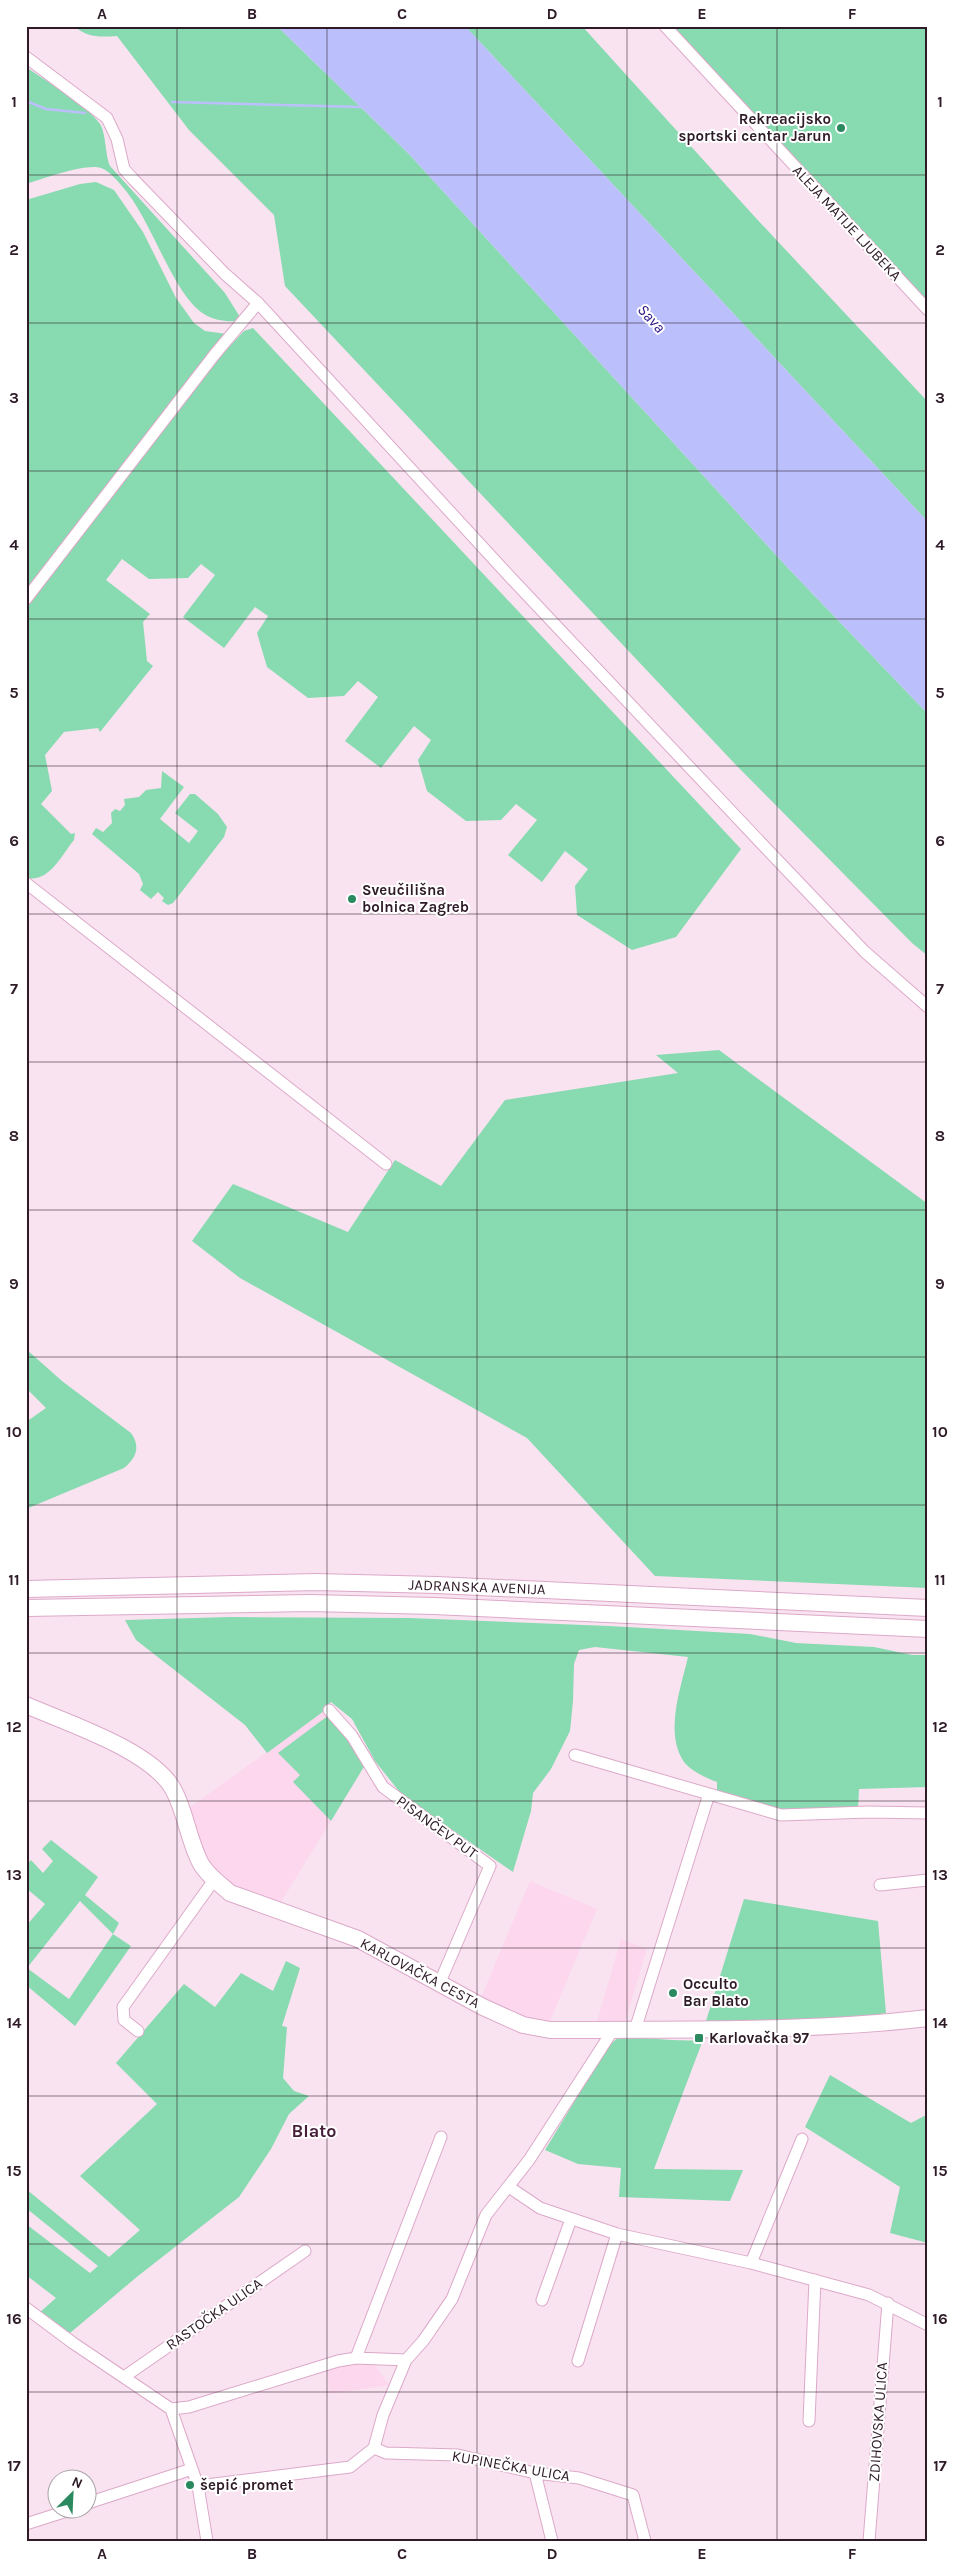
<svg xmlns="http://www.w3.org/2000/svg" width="954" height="2567" font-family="Karla,sans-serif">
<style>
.built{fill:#fcd7ed}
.green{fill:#88dab0;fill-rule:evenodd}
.water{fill:#bbc0fc}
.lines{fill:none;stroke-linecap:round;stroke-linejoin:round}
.stream{stroke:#bbc0fc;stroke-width:2.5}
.street-casing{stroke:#dca9c9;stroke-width:13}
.secondary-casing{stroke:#dca9c9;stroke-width:18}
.street{stroke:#fff;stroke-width:11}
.secondary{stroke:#fff;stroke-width:16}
.grid{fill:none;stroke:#2e1b27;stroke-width:1;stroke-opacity:0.55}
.poi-dot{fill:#2b8960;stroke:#fff;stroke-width:2}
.labels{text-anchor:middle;stroke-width:4;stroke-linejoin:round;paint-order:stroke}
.poi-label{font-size:15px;font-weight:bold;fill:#2e1b27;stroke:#fff;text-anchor:start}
.street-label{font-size:15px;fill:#2e1b27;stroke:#fff}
.water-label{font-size:16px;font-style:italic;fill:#2b1183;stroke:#fff}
.quarter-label{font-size:18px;font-weight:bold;fill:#471e3a;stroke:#fff}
.neatline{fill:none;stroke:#2e1b27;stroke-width:2}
.grid-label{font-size:16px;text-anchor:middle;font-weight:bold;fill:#2e1b27}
</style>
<rect width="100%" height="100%" fill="#f9e3f1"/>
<path class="built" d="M324,1711L365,1765L278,1907L257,1901L213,1874L186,1810Z
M530,1881L597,1909L550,2021L525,2020L480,2000Z
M621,1939L647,1949L624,2025H596Z
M347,2362H373L389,2385L329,2394L327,2366Z"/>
<path class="green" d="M74,26H277L409,154L788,568L928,714V956L912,943L735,764L285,286L274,215L189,130L117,36C99,37 88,38 74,26Z
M465,26H582L754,216L928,402V522Z
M659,26H928V317L890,276Z
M26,67C46,81 88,106 100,124C106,133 105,154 110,166L225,293L240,317L237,321C226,322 213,320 204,314C172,294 151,217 121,185C116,179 109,171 101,168C85,163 43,179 26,184Z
M96,182L114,190L143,232L176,298L194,323L205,331L227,334L26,592V200L80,184Z
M253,328L741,849L676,937L632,950L577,915L575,886L588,869L565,851L542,882L508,855L537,820L516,804L501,820L466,821L427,791L418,760L431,740L414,726L381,768L345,741L378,697L358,681L344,696L308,698L267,667L257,633L268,616L255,607L224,648L183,617L215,575L201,564L188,578L149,579L122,559L106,580L150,614L143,622L147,661L153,666L100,732L98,728L64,732L45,755L52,791L41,804L71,834L75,833L74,840C61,856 49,883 26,878V607L214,363L244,331Z
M162,771L184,787L160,819L189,843L198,831L175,813L190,794H195L218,814L227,827L224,837L173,903L168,905L162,901L164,898L158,892L151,899L140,890L143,884L139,874L92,834L96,828L103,832L112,823L111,813L115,809L120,811L125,805L124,799L139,797L146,790L161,788Z
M719,1050L928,1204V1588L655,1576L527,1438L240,1278L192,1241L233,1184L348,1232L395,1160L441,1186L505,1100L678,1073L656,1055Z
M26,1349L62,1381L131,1433C141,1447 136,1458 124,1468L26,1509V1422L46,1408L26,1388Z
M230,1617L409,1618L609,1626L750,1634L796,1643L874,1647L912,1655H928V1787L859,1789L858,1810L795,1812L774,1809L717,1793V1782C706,1778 691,1771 684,1762C664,1733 681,1687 688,1657L595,1647L579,1650L574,1664L573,1701L570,1731L551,1769L533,1793L531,1811L513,1872L402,1795L375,1761L352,1719L331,1702L324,1711L267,1753L245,1725L136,1640L125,1620Z
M329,1715L344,1731L365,1765L331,1821L293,1782L300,1775L278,1753Z
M51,1840L98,1877L85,1895L119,1923L113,1934L131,1946L75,2026L26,1985V1926L45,1904L26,1888V1865L31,1860L43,1873L53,1861L42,1849ZM80,1901L113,1934L69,1999L27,1968Z
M744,1899L878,1921L886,2013L850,2020L706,2021Z
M286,1961L300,1968L282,2026L287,2027L283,2078L294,2091L309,2096L289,2114L271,2149L239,2197L138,2276L70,2333L39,2313L56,2298L26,2275V2224L90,2273L98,2266L26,2208V2189L109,2257L140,2230L80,2176L157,2104L116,2063L184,1984L215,2007L241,1973L273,1991Z
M619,2037C647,2037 675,2042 703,2040L654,2169L743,2170L730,2201L619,2197L621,2168L578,2164L545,2150L608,2046Z
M830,2075L911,2123L928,2114V2243L890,2233L900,2187L805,2127Z"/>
<path class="water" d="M277,26H465L928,522V714L788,568L409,154Z"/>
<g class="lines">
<path class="stream" d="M26,101L46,109L85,113
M172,102L361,107"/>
<defs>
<path id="street" d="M665,26L928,310
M26,57L107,118L117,139L124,169L134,180L225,274L258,303L511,578L762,844L865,952L928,1007
M26,599L215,354L258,303
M26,883L386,1164
M329,1710L352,1736L383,1787L490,1866L440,1982
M575,1755L781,1815L869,1812L928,1813
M880,1885L928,1880
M613,2030L529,2160L486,2215L452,2299L423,2341L406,2360L383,2415L374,2448L386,2453L458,2455L535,2473L579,2478L633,2495L645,2541
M635,2030L709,1794
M138,2031L124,2020L123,2007L214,1880
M509,2187L540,2208L617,2234L751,2263L869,2295L928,2325
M751,2263L802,2139
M542,2300L571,2219
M26,2308L73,2343L171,2409L198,2486L207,2541
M356,2358L441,2137
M578,2361L617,2234
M124,2377L305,2251
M171,2409L189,2407L338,2361L356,2358L406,2360
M809,2421L815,2280
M535,2473L552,2541
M198,2486L350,2467L374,2448
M88,2503L192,2469
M26,2524L70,2510
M869,2541L888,2303"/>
<path id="secondary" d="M26,1589L316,1582L437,1585L928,1608
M26,1608L310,1603L434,1606L928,1629
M26,1705C67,1723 151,1750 173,1789C186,1812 188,1840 201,1864C208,1876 220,1884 230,1893L358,1939L483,2007L523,2025L550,2030H569C688,2029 809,2032 928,2018"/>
</defs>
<use href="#street" class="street-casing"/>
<use href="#secondary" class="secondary-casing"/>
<use href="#street" class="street"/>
<use href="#secondary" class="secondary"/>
</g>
<path class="grid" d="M177,26V2541M327,26V2541M477,26V2541M627,26V2541M777,26V2541M26,175H928M26,323H928M26,471H928M26,619H928M26,766H928M26,914H928M26,1062H928M26,1210H928M26,1357H928M26,1505H928M26,1653H928M26,1801H928M26,1948H928M26,2096H928M26,2244H928M26,2392H928"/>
<g class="poi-dot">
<circle cx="841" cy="128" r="5"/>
<circle cx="352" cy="899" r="5"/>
<circle cx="673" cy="1993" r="5"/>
<rect x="694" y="2033" width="10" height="10" rx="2.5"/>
<circle cx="190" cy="2485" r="5"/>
</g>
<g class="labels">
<g class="poi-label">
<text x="831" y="124" text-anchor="end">Rekreacijsko<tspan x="831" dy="17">sportski centar Jarun</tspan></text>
<text x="362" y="895">Sveučilišna<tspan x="362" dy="17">bolnica Zagreb</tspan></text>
<text x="683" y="1989">Occulto<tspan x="683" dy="17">Bar Blato</tspan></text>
<text x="709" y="2043">Karlovačka 97</text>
<text x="200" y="2490">šepić promet</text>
</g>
<g class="street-label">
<text transform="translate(847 223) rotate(47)" y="5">ALEJA MATIJE LJUBEKA</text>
<text transform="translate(477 1587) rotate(2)" y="5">JADRANSKA AVENIJA</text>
<text transform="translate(437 1827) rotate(36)" y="5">PISANČEV PUT</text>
<text transform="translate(420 1973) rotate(28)" y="5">KARLOVAČKA CESTA</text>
<text transform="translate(214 2314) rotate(-35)" y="5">RASTOČKA ULICA</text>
<text transform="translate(878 2422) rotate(-86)" y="5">ZDIHOVSKA ULICA</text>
<text transform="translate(511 2466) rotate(10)" y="5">KUPINEČKA ULICA</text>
</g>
<g class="water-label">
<text transform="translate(652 318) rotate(47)" y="6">Sava</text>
</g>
<g class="quarter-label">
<text x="314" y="2137">Blato</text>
</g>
</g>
<rect width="954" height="2567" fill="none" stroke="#ffffff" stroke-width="55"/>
<g transform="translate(72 2494) rotate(24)"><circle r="24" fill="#ffffff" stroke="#aba4a9"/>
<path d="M0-4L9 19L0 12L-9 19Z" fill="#2b8960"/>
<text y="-8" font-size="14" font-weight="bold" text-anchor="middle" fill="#2e1b27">N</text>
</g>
<rect x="28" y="28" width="898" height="2512" class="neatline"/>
<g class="grid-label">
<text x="102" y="19">A</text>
<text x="252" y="19">B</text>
<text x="402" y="19">C</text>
<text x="552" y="19">D</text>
<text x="702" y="19">E</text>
<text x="852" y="19">F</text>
<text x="14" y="107">1</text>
<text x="940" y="107">1</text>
<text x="14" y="255">2</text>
<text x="940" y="255">2</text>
<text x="14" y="403">3</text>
<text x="940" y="403">3</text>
<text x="14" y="550">4</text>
<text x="940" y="550">4</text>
<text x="14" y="698">5</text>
<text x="940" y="698">5</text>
<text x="14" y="846">6</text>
<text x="940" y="846">6</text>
<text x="14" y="994">7</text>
<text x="940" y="994">7</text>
<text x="14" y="1141">8</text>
<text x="940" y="1141">8</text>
<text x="14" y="1289">9</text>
<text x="940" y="1289">9</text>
<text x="14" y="1437">10</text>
<text x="940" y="1437">10</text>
<text x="14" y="1585">11</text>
<text x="940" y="1585">11</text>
<text x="14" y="1732">12</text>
<text x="940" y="1732">12</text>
<text x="14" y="1880">13</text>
<text x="940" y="1880">13</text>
<text x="14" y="2028">14</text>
<text x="940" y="2028">14</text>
<text x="14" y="2176">15</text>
<text x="940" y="2176">15</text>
<text x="14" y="2324">16</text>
<text x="940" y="2324">16</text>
<text x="14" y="2471">17</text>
<text x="940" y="2471">17</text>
<text x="102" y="2559">A</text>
<text x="252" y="2559">B</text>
<text x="402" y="2559">C</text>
<text x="552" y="2559">D</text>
<text x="702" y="2559">E</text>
<text x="852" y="2559">F</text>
</g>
</svg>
